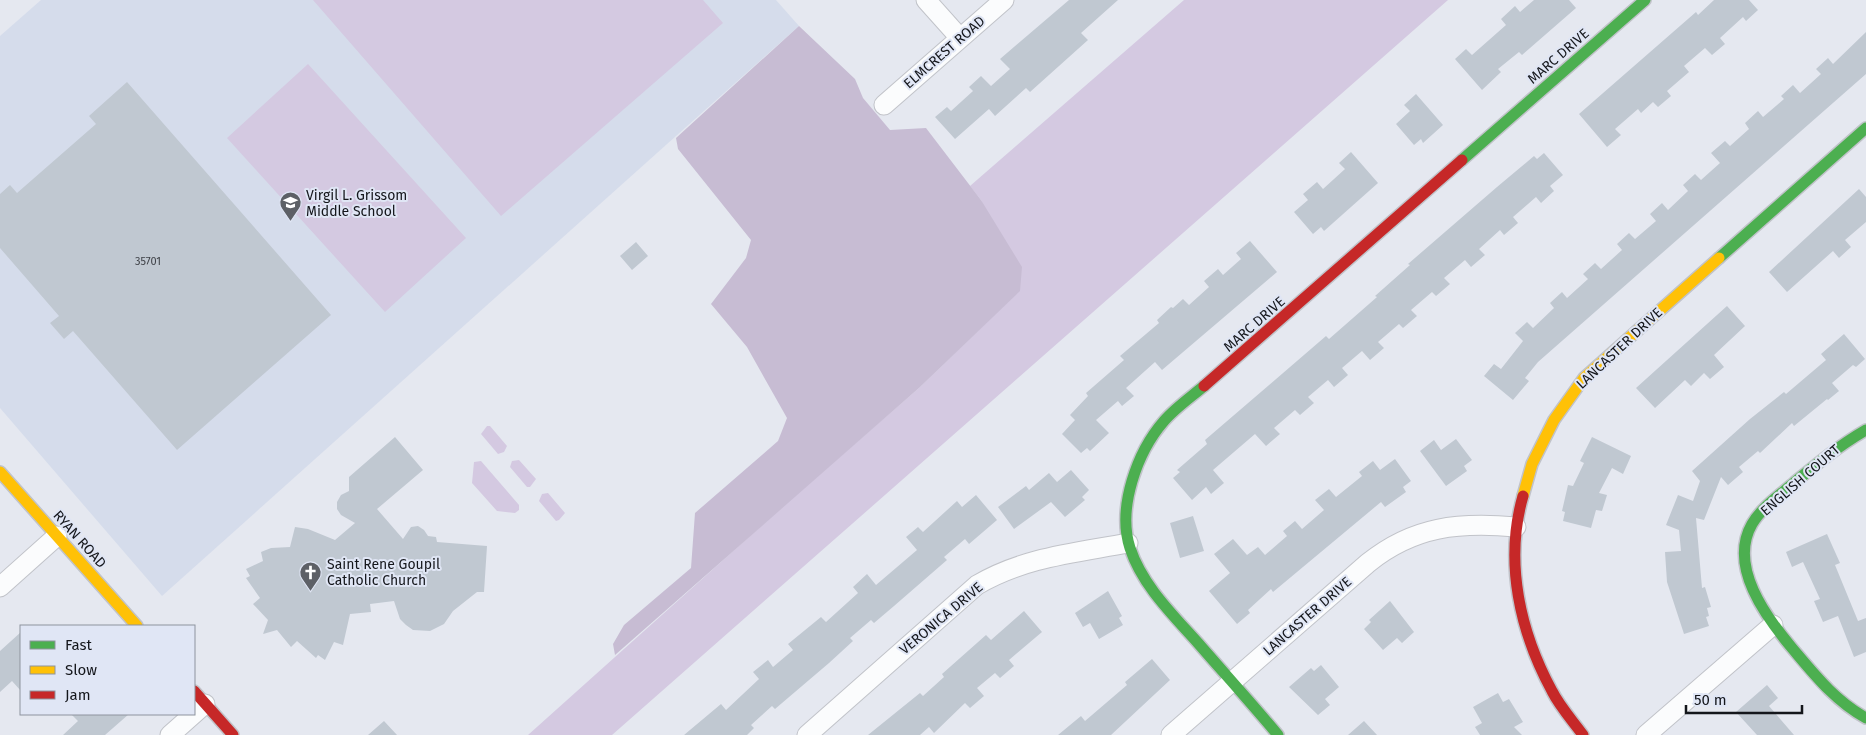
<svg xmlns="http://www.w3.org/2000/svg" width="1866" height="735" font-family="'Fira Sans',sans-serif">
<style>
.built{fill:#d5dceb}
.green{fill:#d4c9e1}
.forest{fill:#c7bcd3}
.building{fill:#c0c8d1}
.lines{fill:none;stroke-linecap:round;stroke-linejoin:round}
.street-casing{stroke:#c1c3c9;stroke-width:21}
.fast-casing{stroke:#c1c3c9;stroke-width:14}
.slow-casing{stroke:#c1c3c9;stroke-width:14}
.jam-casing{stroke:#c1c3c9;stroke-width:14}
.street{stroke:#fbfcfd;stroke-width:19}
.fast{stroke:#4caf50;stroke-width:11}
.slow{stroke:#ffc107;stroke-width:11}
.jam{stroke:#c62828;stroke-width:11}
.labels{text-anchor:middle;stroke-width:4;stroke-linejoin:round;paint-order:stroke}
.number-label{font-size:11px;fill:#3f4248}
.street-label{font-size:14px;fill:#14161b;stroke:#e0e6f5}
.poi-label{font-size:14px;fill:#14161b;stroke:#e0e6f5;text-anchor:start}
</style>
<rect width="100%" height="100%" fill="#e5e8f0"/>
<path class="built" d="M41,0H776L799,26L162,596L0,408V36Z"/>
<path class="green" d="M313,0H703L723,23L501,216Z
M1184,0H1448L612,735H528L789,501L919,388L1019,291L981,200L970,186Z
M308,64L466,238L385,312L227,138Z
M487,426H490L507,446L504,452L498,454L481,434Z
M519,460L536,479L530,487H527L510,467L512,461Z
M481,461L519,505V510L515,513L497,511L472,483L474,462Z
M548,493L565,513L559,520L556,521L539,501L542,494Z"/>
<path class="forest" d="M799,26L855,79L863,98L890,130L926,128L981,200L1022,267L1020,291L919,388L615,655L613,644L624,625L691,568L695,513L778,441L787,418L747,347L711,304L746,258L751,240L678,149L676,138Z"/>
<path class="building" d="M1069,0H1118L1081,33L1088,40L1030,92L1026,88L995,116L989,109L955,139L935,117L947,107L951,111L973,91L969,87L981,76L991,86L1010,69L1000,59Z
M1534,0H1569L1576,8L1522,55L1519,52L1498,69L1501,72L1482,90L1455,59L1466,49L1472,55L1506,25L1501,19L1515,6L1520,12Z
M1714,0H1749L1758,10L1746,21L1743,17L1720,38L1725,44L1712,55L1705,48L1684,66L1689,72L1667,91L1671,96L1658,107L1653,102L1641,113L1638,109L1615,129L1621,135L1607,147L1579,114L1696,12L1698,15Z
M1866,32V74L1538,362L1525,378L1529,381L1513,400L1484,376L1494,364L1501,369L1523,341L1515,333L1527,322L1533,328L1554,308L1550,303L1562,292L1567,298L1588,279L1583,274L1595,263L1601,269L1622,250L1617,244L1629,233L1635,239L1656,221L1650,214L1662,203L1668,210L1688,191L1683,185L1695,174L1701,180L1720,163L1711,153L1725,141L1730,146L1749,129L1745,123L1758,111L1763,117L1784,99L1781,96L1793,85L1800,93L1821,74L1816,69L1828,58L1833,64Z
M127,82L331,315L177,450L73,331L64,339L50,323L59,316L0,248V194L10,185L17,193L96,124L89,116Z
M1416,94L1443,125L1423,143L1421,139L1414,145L1396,124L1410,111L1404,105Z
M1351,152L1378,183L1324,231L1321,227L1313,234L1294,212L1308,200L1303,194L1317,182L1323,189L1345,169L1339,163Z
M1544,153L1563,175L1550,186L1554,191L1541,203L1536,197L1513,217L1518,223L1504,235L1500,230L1479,249L1485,255L1471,267L1465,260L1444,278L1450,284L1436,296L1432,292L1411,310L1417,316L1403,328L1399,324L1378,342L1384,348L1370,360L1362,351L1342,368L1348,375L1334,387L1328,380L1308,397L1314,403L1300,415L1295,410L1274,428L1280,434L1266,446L1255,434L1213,470L1224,483L1211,494L1206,487L1192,500L1173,478L1180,472L1177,470L1207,444L1205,440L1326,336L1329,339L1377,297L1375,296L1410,265L1408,264L1497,187L1534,156L1537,159Z
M1859,189L1866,197V222L1845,240L1851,247L1839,258L1833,251L1787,292L1769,272Z
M1250,241L1277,272L1162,370L1155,362L1126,388L1134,396L1122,406L1118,401L1096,420L1109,433L1090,451L1087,448L1081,453L1062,434L1075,420L1070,415L1088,396L1086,393L1124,360L1120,356L1159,323L1157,320L1171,307L1173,308L1183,299L1189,305L1209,287L1204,281L1218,269L1223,275L1241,259L1236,253Z
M636,242L648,256L632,270L620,256Z
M1727,306L1745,326L1714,355L1724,367L1710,379L1704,373L1691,386L1685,380L1655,408L1636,388Z
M1844,334L1865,359L1856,367L1853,365L1832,383L1839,391L1828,400L1827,399L1794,426L1792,423L1760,453L1758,451L1739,467L1743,472L1728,485L1721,477L1704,520L1696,518L1702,588L1705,587L1711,607L1707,608L1709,616L1706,617L1709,626L1684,634L1667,582L1665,552L1681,551L1679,530L1666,525L1678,495L1693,501L1700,481L1692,471L1750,419L1784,392L1786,394L1826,360L1821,354Z
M395,437L423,470L377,509L403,539L411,527L418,526L424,530L428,536L436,537L437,542L487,546L484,592H477L453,611L444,624L430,631L413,630L406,625L400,619L394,601L370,604L371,612L350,614L343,645L334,642L325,660L318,655L316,658L297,641L291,647L277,630L263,634L268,620L253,604L260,598L246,578L250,576L246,569L263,561L261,552L271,548L290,547L295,527L308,529L335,540L355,523L341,515L337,509V502L341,495L349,491V477Z
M1592,437L1631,456L1623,474L1612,468L1599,493L1607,495L1602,511L1596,510L1591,528L1563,521L1565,512L1562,511L1568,485L1573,486L1584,463L1580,461Z
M1456,439L1472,460L1464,466L1467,471L1446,486L1420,451L1434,440L1441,450Z
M1395,459L1411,481L1403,487L1406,492L1385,507L1381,502L1273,592L1271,589L1248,610L1250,613L1237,624L1209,591L1230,573L1214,554L1233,539L1247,555L1258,547L1265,555L1287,536L1283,531L1295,521L1302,529L1324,510L1315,500L1329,489L1336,497L1362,476L1359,472L1373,461L1380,470Z
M1071,470L1089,490L1082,497L1085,500L1065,517L1051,502L1014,529L998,507L1026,486L1029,490L1049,473L1057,482Z
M976,495L997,520L969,544L965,539L944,557L947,560L894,606L874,623L871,620L850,638L853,641L829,663L775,709L772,706L751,725L754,728L747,735H684L721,704L726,710L759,679L753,672L768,660L773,667L793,650L788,644L821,617L826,622L858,593L853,587L867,574L876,585L917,550L906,537L918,527L923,532L957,501L962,507Z
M1193,516L1204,551L1180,558L1170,523Z
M1827,534L1840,563L1835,565L1858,621L1866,618V652L1854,657L1838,616L1823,622L1814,601L1820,599L1803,562L1792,567L1786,552Z
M1108,591L1122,616L1119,618L1123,625L1099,639L1090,623L1083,627L1075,613Z
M1390,601L1414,632L1402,643L1397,638L1383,650L1364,629L1371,622L1369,620Z
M1024,611L1042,632L1009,660L1014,666L1000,678L995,673L977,688L984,696L970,708L965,703L934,733L929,727L920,735H868L920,693L923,696L944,677L942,674L986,635L991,640Z
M21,632V691L12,681L0,692V651Z
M1152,659L1170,680L1111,735H1058L1081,716L1085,721L1127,685L1125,682Z
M1321,665L1339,687L1325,699L1330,705L1318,715L1289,687L1311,668L1314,671Z
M1767,685L1778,698L1769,706L1794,735H1757L1736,712Z
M1498,693L1503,702L1509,699L1523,722L1514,727L1522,735H1480L1475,727L1482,723L1473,707Z
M71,714H129L105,735H63L78,721Z
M384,721L397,735H368Z
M1364,721L1377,735H1348Z"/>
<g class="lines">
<defs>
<path id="street" d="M926,0L960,38
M884,105L1004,0
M0,587L57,536
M170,735L205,704
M807,735L977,585C1025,557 1075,553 1128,543
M1171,735L1368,563C1414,526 1459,522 1516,527
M1646,735L1773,625"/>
<path id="fast" d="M1462,160L1645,0
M1719,258L1866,128
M1204,386C1191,397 1175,408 1164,421C1137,452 1117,508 1130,548C1142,585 1173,615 1198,643C1225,674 1252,704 1278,735
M1866,430C1840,445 1818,463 1795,482C1780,495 1762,507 1752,524C1728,566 1766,617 1792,648C1814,674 1835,701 1866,718"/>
<path id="slow" d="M0,472L137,626
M1523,496L1532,464L1554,420L1584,378L1719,258"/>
<path id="jam" d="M1204,386L1462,160
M1523,496C1504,562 1520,632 1552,691C1560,707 1573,721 1583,735
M194,691L233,735"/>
</defs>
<use href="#street" class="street-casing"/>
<use href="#fast" class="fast-casing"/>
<use href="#slow" class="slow-casing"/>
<use href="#jam" class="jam-casing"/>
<use href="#street" class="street"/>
<use href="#fast" class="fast"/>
<use href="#slow" class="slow"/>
<use href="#jam" class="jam"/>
</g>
<defs>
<symbol id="school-pin" viewBox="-11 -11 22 30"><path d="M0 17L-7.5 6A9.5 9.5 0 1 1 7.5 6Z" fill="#5d6066" stroke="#e0e6f5"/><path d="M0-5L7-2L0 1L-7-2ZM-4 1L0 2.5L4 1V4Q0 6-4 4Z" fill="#fff"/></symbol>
<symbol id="church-pin" viewBox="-11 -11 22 30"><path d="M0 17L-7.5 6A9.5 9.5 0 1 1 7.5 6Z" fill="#5d6066" stroke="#e0e6f5"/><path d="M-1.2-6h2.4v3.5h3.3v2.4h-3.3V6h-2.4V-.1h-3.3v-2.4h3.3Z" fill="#fff"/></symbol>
</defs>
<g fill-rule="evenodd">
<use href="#school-pin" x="278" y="190" width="25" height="34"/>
<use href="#church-pin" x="298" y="560" width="25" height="34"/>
</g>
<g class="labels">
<g class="number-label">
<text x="148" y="265">35701</text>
</g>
<g class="street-label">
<text transform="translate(944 52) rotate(-41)" y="5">ELMCREST ROAD</text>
<text transform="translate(1558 56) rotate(-41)" y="5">MARC DRIVE</text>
<text transform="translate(1254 324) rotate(-41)" y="5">MARC DRIVE</text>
<text transform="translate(1619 348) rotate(-43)" y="5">LANCASTER DRIVE</text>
<text transform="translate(1800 480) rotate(-41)" y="5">ENGLISH COURT</text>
<text transform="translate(80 539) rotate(48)" y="5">RYAN ROAD</text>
<text transform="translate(1307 616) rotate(-41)" y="5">LANCASTER DRIVE</text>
<text transform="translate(941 618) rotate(-40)" y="5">VERONICA DRIVE</text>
</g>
<g class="poi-label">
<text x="306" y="200">Virgil L. Grissom<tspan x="306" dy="16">Middle School</tspan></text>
<text x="327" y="569">Saint Rene Goupil<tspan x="327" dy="16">Catholic Church</tspan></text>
</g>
</g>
<rect x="20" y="625" width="175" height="90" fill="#e0e6f5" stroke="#8e939e"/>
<rect x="30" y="641" width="25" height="8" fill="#4caf50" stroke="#8e939e"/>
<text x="65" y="650" font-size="15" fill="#14161b">Fast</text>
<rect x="30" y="666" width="25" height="8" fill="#ffc107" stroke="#8e939e"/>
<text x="65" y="675" font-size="15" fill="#14161b">Slow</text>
<rect x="30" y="691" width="25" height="8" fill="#c62828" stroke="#8e939e"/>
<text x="65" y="700" font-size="15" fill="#14161b">Jam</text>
<path d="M1686 705v8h116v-8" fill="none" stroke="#14161b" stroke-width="2.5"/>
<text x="1694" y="705" font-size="15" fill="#14161b" stroke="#e0e6f5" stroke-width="4" paint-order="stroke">50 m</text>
</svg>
